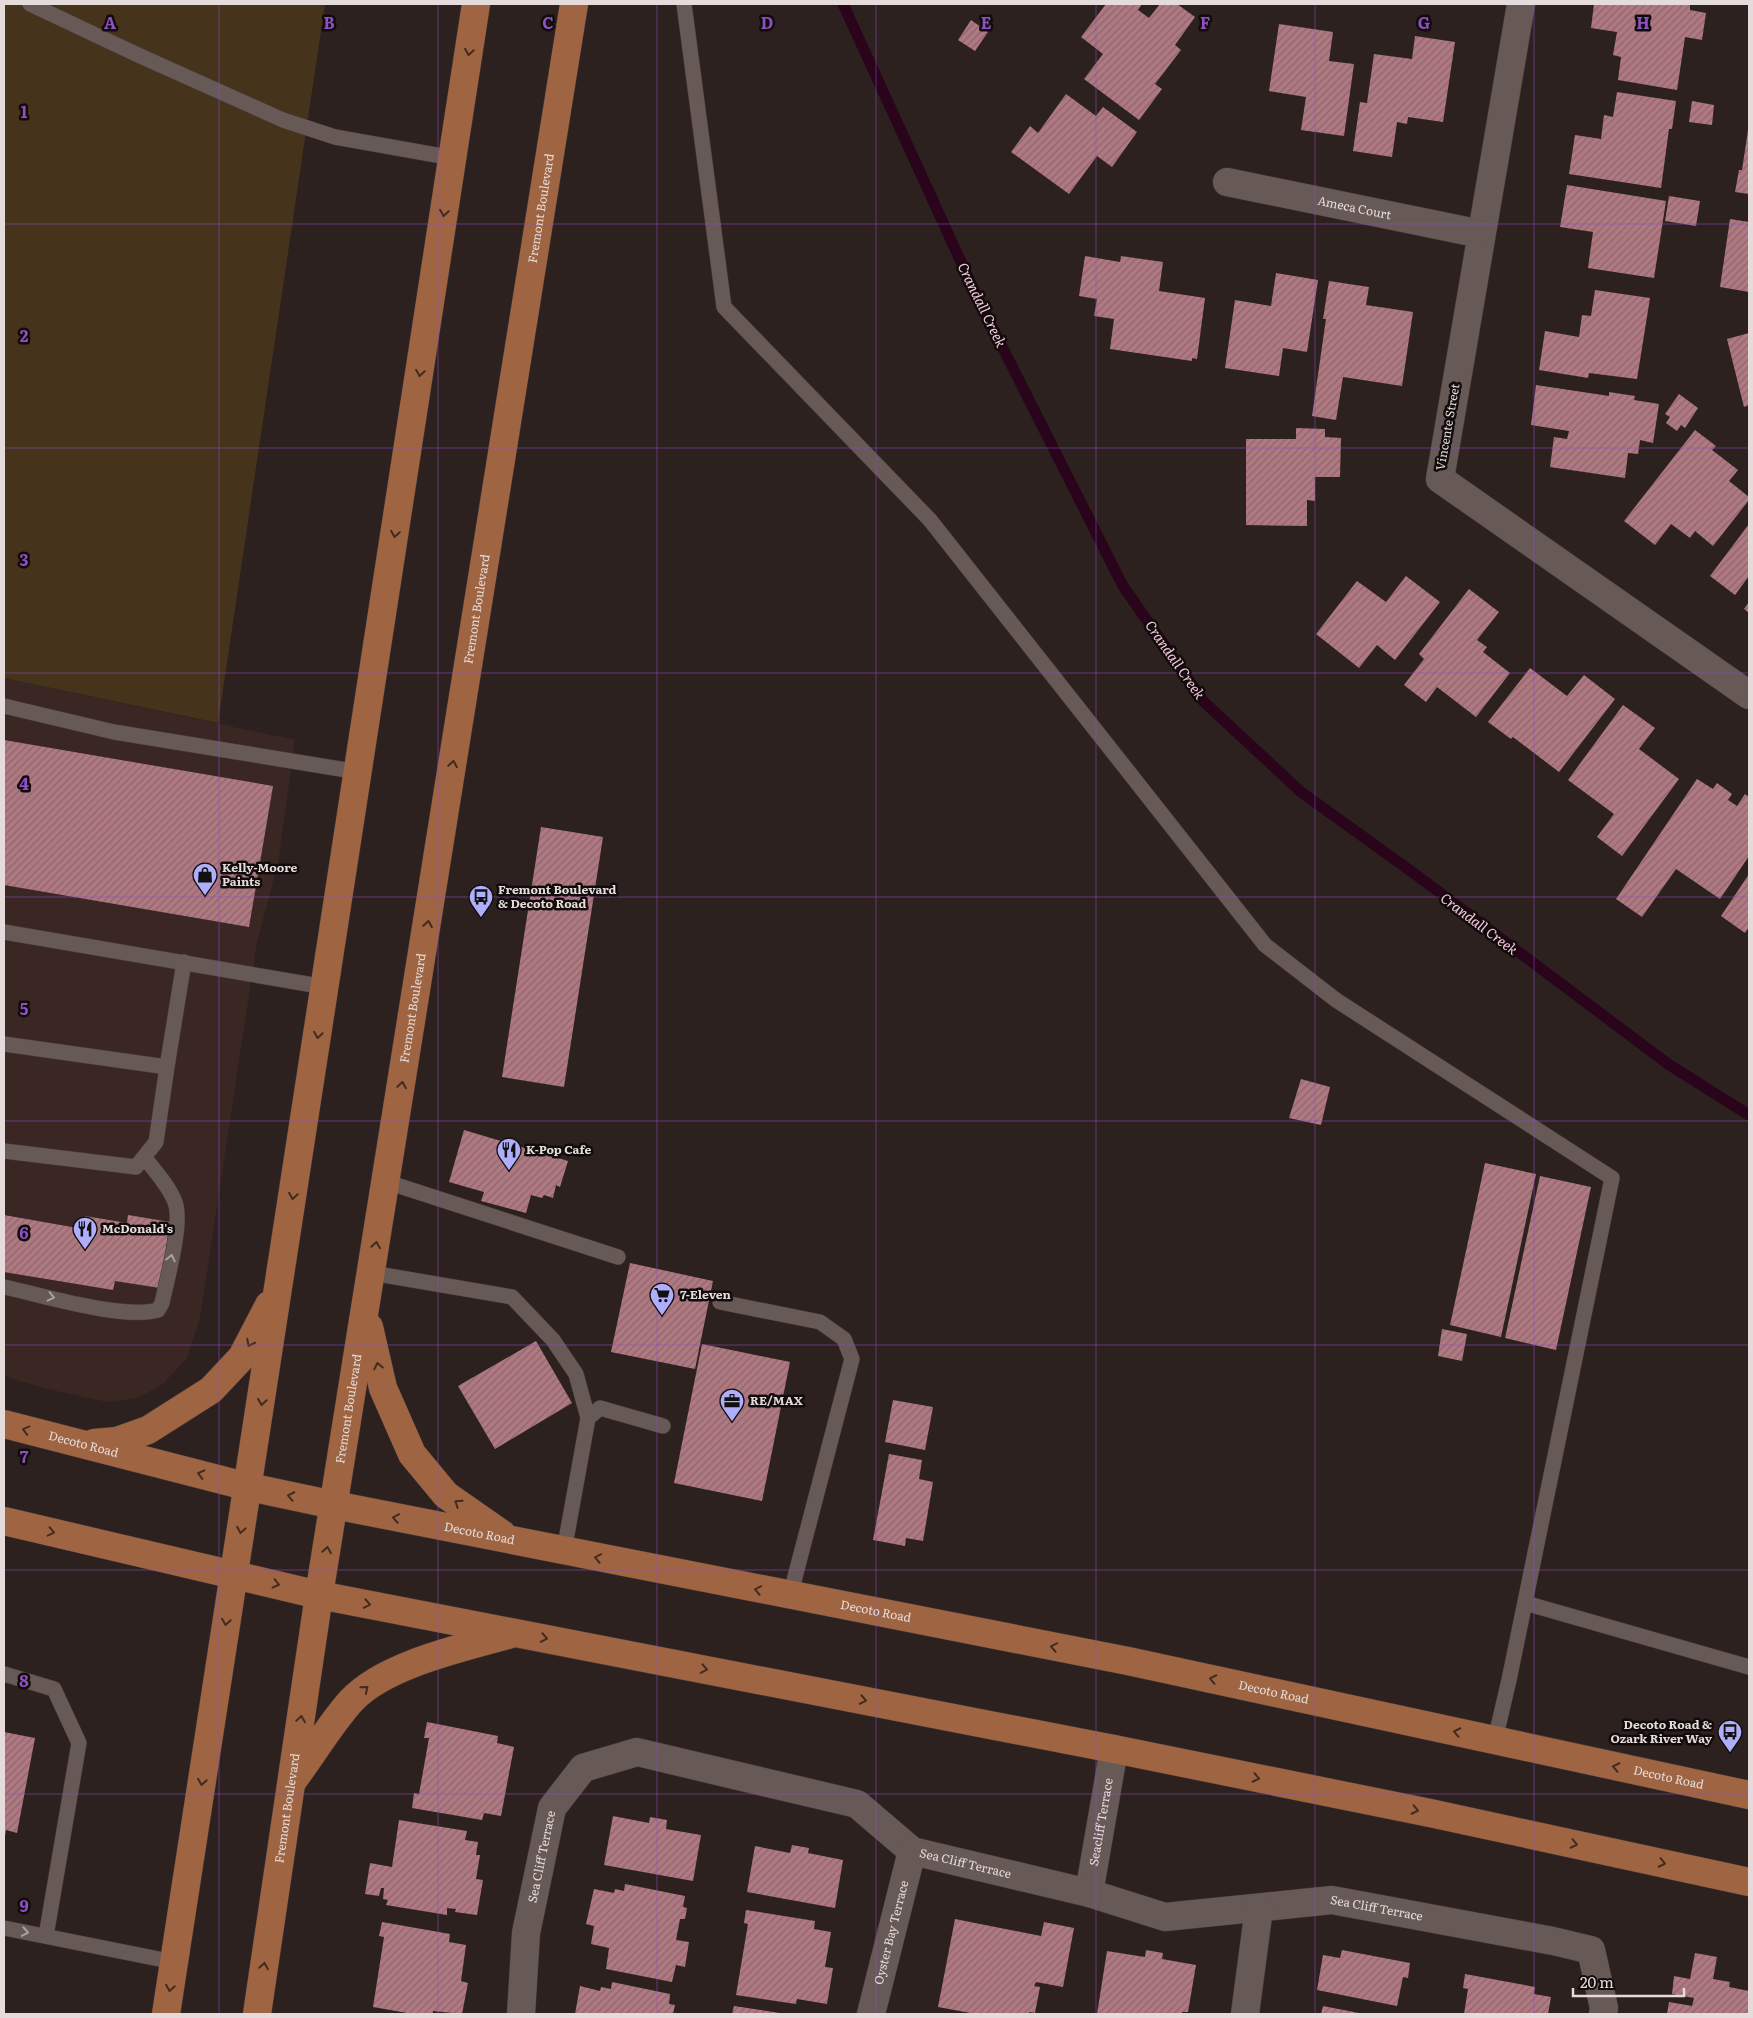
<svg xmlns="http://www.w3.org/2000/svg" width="1753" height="2018" font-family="Literata,serif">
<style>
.built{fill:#3a2724}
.green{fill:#46331b}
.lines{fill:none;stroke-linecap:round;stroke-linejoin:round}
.stream{stroke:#29041b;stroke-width:11}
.building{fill:url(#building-hatch)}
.service-casing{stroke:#473c3b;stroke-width:16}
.minor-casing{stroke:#473c3b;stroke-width:29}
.primary-casing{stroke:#473c3b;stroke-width:29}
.service{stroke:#675956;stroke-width:15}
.minor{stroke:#675956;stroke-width:28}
.primary{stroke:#9f6543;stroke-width:28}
.oneway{stroke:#432b1f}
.oneway2{stroke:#aca09f}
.grid{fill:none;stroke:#904fc4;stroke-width:1;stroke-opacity:0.55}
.labels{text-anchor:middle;stroke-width:5;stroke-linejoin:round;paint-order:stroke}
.street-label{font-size:12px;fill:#e4dbda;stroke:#110c0b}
.poi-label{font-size:12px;font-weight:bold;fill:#e4dbda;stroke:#110c0b;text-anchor:start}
.water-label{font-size:14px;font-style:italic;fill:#f7c8df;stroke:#110c0b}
.grid-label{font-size:16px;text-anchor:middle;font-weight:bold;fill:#904fc4;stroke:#110c0b;stroke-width:5;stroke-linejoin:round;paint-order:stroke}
</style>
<defs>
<pattern id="building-hatch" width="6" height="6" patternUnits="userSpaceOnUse" patternTransform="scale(1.25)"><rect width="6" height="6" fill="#b07982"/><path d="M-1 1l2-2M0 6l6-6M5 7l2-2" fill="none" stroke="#8a666b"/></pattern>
</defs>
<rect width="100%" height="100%" fill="#2d211f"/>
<path class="built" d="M4,678L295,740L278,863L257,942L200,1318L187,1358L164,1383L138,1398L107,1402L48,1389L4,1376Z"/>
<path class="green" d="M4,4H325L218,723L4,678Z"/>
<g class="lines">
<path class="stream" d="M843,4L978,299L1123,586L1204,702L1301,792L1419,877L1668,1064L1749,1115"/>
</g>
<path class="building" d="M1106,4H1142L1138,10L1149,18L1160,4H1177L1195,17L1175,45L1181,50L1155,84L1162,89L1139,120L1084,79L1103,54L1081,37Z
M1594,4H1690V10L1706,13L1702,40L1685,37L1677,90L1618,80L1621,57L1613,55L1617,32L1591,28Z
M971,20L988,32L975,51L958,40Z
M1279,24L1333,32L1329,61L1354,64L1344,136L1301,130L1306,97L1269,91Z
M1415,36L1455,42L1443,122L1408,117L1407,124L1397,122L1392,157L1353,151L1360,102L1367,103L1374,54L1412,59Z
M1617,92L1676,101L1672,129H1669L1661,188L1569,174L1575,135L1601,139L1604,115L1613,117Z
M1066,94L1096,116L1103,107L1137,132L1112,167L1097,156L1069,194L1011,152L1030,126L1038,133Z
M1692,101L1714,105L1712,125L1689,122Z
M1748,130H1749V194L1735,192L1739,170H1742Z
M1567,185L1666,201L1654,278L1588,268L1593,232L1560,227Z
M1669,196L1700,201L1696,226L1665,221Z
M1730,219L1749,222V292L1720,287Z
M1085,256L1120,262L1121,256L1163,262L1159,291L1205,298L1197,359L1192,358V361L1110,349L1114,319L1094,316L1097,299L1079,296Z
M1276,273L1318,280L1307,352L1283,348L1279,376L1225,368L1235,300L1271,306Z
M1329,281L1369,287L1366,305L1413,312L1402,386L1343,377L1336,420L1312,416L1326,319H1323Z
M1595,290L1650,298L1637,379L1589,373L1588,378L1539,370L1545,331L1579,337L1582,315L1591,316Z
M1749,333V405L1744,407L1727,339Z
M1536,385L1609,396V392L1635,396L1634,400L1659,404L1653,443L1640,440L1638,454L1628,453L1625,478L1550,467L1554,437L1567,439L1569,431L1531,425Z
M1679,394L1698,408L1685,428L1681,425L1677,431L1666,423L1670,417L1665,414Z
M1296,428L1325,429V437L1341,438L1340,477H1315V501L1307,500V526L1246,525V439H1296Z
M1695,430L1716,446L1712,450L1738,470L1729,481L1749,497V500L1713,546L1695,531L1690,538L1671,524L1655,545L1624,521Z
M1749,524V576L1735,595L1710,576Z
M1406,576L1440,602L1395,660L1377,645L1359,668L1316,634L1357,581L1386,602Z
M1469,589L1499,612L1477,640L1487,647L1483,652L1510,673L1476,717L1437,687L1426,702L1404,685L1424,659L1419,654Z
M1749,602V613L1744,609Z
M1530,668L1567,696L1584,675L1615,699L1559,772L1513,737L1511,739L1488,722Z
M1623,705L1655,728L1639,749L1679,779L1622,856L1597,837L1614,814L1568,780Z
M4,740L273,786L249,927L4,885Z
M1697,779L1713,789L1717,783L1732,794L1728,800L1737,806L1745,794L1749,797V856L1720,899L1676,869L1642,917L1616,899Z
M541,827L603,837L564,1087L502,1077Z
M1749,874V927L1745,933L1721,916Z
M1301,1079L1330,1087L1321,1125L1289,1118Z
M464,1130L568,1161L560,1187L556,1185L553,1198L544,1195L542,1198L531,1195L526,1213L481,1201L484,1192L449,1182Z
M1485,1163L1536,1174L1501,1337L1450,1325Z
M1540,1176L1591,1187L1556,1350L1505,1338Z
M4,1215L83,1229L85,1216L127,1223L128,1215L170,1222L160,1288L115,1281L113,1290L4,1272Z
M630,1263L713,1281L695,1369L611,1352Z
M1442,1329L1467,1334L1462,1361L1438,1356Z
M536,1341L572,1403L495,1449L458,1386Z
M702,1344L790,1362L762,1501L674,1483Z
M893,1400L933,1407L925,1450L885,1442Z
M889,1454L922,1460L919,1479L933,1482L923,1541L906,1538L905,1546L873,1540Z
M427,1722L498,1736L497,1743L514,1747L501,1816L484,1813L482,1820L412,1808L414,1793L419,1794L429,1738H424Z
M4,1732L35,1738L17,1833L6,1830L5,1836Z
M613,1816L649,1823L650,1817L667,1820L666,1829L701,1835L693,1881L604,1865Z
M399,1820L467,1831L465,1840L478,1842L476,1855H480L476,1879L483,1880L477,1915L455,1912L456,1909L447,1908V1915L386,1905L388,1900L383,1899L384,1888H381L379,1896L365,1894L370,1863L392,1867Z
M792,1845L809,1848L808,1853L843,1860L835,1908L747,1892L755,1846L790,1853Z
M625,1884L685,1896L683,1907L687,1908L685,1919H680L676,1940L689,1942L685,1967L676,1965L672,1982L606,1969L609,1948L591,1944L594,1926L586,1924L594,1889L614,1893L615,1889L624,1891Z
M746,1910L815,1921L814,1929L831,1932L825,1967L833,1968L827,2004L797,1999L796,2004L736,1995L748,1924L744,1923Z
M955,1919L1041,1936L1044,1922L1074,1928L1063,1987L1036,1982L1034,1986L1040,1987L1035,2013L1029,2012V2014H976L938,2007Z
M382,1922L450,1934L449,1942L466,1945L461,1981L468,1983L462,2014L433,2011V2014H413L373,2007L384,1937L379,1936Z
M1146,1950L1163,1953L1162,1959L1196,1965L1188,2012H1182V2014H1097L1107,1951L1145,1957Z
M1342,1950L1410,1963L1408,1978L1403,1977L1397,2006L1317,1990L1323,1955L1340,1958Z
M1695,1953L1717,1957L1713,1979L1730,1982L1729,1987L1749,1991V2014H1667L1669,2002L1692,2006L1694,1998L1672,1994L1674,1976L1690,1979Z
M1465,1974L1535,1987L1534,1994L1551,1997L1548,2014H1464L1468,1989L1463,1988Z
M612,1982L670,1994L669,2004L675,2005L673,2014H575L580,1986L600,1991L601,1987L611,1989Z
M734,2006L780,2013V2014H732Z
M1323,2006L1359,2013V2014H1321Z"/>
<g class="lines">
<defs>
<path id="service" d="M30,4L138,55L283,120L335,137L453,158
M684,4L724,307L930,520L1265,945L1336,1000L1612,1178L1509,1680L1495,1740
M4,706L114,732L359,772
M4,932L325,987
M4,1044L167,1067L184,962
M4,1151L136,1167L156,1142L167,1067
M387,1182L618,1257
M372,1273L512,1297L553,1340L576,1374L588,1418
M4,1287C42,1295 122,1320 158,1310L162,1303C167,1279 183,1223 175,1202C169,1186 155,1171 144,1157
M720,1302L820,1322L844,1339L852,1359L790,1596
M564,1551L588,1418L600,1408L663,1426
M1525,1603L1749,1667
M4,1674L54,1689L79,1743L46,1936
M4,1928L174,1962"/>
<g id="minor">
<path d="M1521,4L1440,479L1749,695"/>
<path id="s1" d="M1227,182L1481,234"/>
<path id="s2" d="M1089,1893L1114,1749"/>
<path id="s3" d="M521,2014L526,1933L552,1808L583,1768L637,1752L857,1804L912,1851L1089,1893L1165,1917L1332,1900L1553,1941L1591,1950L1604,2008L1603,2014"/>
<path id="s4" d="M871,2014L912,1851"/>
<path d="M1245,2014L1259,1908"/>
</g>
<g id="primary">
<path d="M369,1327L383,1388L412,1454L446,1495L502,1534"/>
<path id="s5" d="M4,1424L249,1487L334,1505L1128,1661L1749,1795"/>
<path d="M94,1443L117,1441L148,1430L211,1390L242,1357L269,1305"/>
<path d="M4,1521L319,1595L1114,1749L1430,1813L1749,1882"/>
<path d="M294,1779C312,1755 331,1723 351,1701C385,1664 463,1648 511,1634"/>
<path d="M166,2014L476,4"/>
<path id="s6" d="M257,2014L319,1595L574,4"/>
</g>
</defs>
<use href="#service" class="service-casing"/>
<use href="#minor" class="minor-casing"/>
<use href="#primary" class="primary-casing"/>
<use href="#service" class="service"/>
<use href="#minor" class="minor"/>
<use href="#primary" class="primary"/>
</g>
<defs><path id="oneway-chevron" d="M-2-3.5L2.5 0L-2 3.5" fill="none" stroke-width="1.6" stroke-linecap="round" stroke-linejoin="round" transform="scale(1.25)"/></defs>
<g class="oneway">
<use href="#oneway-chevron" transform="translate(469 52) rotate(99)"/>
<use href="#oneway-chevron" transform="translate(444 213) rotate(99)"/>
<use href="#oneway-chevron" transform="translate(420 373) rotate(99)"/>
<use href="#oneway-chevron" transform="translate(395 534) rotate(99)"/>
<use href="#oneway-chevron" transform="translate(453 764) rotate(-81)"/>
<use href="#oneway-chevron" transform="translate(428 924) rotate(-81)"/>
<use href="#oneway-chevron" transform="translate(318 1035) rotate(99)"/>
<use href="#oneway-chevron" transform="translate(402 1085) rotate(-81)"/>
<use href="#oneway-chevron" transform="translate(293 1196) rotate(99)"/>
<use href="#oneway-chevron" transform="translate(376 1245) rotate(-81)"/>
<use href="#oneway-chevron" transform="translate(250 1343) rotate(117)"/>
<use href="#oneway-chevron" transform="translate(378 1366) rotate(-102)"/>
<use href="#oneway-chevron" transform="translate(262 1402) rotate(99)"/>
<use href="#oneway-chevron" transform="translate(26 1430) rotate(-165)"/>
<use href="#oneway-chevron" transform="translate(201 1474) rotate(-166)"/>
<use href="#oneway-chevron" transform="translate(291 1496) rotate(-168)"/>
<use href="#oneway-chevron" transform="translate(458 1503) rotate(-146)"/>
<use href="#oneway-chevron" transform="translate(396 1518) rotate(-169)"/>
<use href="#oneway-chevron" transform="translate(241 1530) rotate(100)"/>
<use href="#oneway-chevron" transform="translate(51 1532) rotate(13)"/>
<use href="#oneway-chevron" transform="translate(327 1550) rotate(-81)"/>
<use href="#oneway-chevron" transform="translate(598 1558) rotate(-169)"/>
<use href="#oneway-chevron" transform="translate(276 1584) rotate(14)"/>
<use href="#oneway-chevron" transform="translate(758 1590) rotate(-169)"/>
<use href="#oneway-chevron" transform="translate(367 1604) rotate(11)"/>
<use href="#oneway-chevron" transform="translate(226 1622) rotate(99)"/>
<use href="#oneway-chevron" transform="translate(544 1638) rotate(11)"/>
<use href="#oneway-chevron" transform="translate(1054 1647) rotate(-169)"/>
<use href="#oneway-chevron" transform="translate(704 1669) rotate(11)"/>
<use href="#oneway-chevron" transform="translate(1213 1679) rotate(-168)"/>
<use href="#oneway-chevron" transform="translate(365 1689) rotate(-39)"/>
<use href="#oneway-chevron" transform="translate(863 1700) rotate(11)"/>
<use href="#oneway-chevron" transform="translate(301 1719) rotate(-81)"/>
<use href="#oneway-chevron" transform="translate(1457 1732) rotate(-168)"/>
<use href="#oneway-chevron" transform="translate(1616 1767) rotate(-168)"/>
<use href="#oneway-chevron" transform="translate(1256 1778) rotate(12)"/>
<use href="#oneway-chevron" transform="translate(202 1782) rotate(99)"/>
<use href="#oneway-chevron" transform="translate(1415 1810) rotate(12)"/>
<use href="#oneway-chevron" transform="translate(1574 1844) rotate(12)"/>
<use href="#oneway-chevron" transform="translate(1662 1863) rotate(12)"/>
<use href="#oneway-chevron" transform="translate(264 1966) rotate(-81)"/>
<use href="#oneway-chevron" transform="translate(170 1988) rotate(99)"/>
</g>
<g class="oneway2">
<use href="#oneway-chevron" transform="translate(171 1258) rotate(-78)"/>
<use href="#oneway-chevron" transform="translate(51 1297) rotate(13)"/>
<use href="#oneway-chevron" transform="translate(25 1932) rotate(10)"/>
</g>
<path class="grid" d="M219,4V2014M438,4V2014M657,4V2014M876,4V2014M1096,4V2014M1315,4V2014M1534,4V2014M4,224H1749M4,448H1749M4,673H1749M4,897H1749M4,1121H1749M4,1345H1749M4,1570H1749M4,1794H1749"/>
<defs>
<symbol id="shop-pin" viewBox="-11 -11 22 30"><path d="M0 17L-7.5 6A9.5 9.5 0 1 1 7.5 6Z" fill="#afaefa" stroke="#110c0b"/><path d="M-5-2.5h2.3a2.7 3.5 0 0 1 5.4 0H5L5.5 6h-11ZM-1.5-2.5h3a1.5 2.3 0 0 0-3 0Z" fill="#111"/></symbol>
<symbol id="bus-pin" viewBox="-11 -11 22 30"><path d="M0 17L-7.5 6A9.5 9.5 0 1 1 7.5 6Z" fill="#afaefa" stroke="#110c0b"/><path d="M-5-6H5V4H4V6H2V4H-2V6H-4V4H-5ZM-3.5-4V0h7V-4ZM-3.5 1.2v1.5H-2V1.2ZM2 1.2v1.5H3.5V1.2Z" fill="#111"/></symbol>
<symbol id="restaurant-pin" viewBox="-11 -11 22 30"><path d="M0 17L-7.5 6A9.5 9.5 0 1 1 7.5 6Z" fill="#afaefa" stroke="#110c0b"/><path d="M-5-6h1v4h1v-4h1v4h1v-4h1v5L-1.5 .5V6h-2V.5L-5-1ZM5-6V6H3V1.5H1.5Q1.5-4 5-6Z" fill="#111"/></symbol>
<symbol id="supermarket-pin" viewBox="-11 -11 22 30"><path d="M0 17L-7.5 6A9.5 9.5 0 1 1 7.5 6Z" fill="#afaefa" stroke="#110c0b"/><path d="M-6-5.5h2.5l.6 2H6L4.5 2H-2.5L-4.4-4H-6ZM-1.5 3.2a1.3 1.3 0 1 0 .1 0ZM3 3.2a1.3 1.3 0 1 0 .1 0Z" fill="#111"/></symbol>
<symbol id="office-pin" viewBox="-11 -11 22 30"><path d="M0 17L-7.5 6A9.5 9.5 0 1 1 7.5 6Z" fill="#afaefa" stroke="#110c0b"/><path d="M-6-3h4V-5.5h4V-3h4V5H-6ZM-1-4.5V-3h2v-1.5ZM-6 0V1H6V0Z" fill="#111"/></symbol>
</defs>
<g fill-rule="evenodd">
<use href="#shop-pin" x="191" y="861" width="28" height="38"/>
<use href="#bus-pin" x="467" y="883" width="28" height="38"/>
<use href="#restaurant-pin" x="495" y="1136" width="28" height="38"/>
<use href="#restaurant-pin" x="71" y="1215" width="28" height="38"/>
<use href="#supermarket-pin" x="648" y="1281" width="28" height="38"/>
<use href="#office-pin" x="718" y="1387" width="28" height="38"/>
<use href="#bus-pin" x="1716" y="1718" width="28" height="38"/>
</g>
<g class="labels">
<g class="street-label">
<text dy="4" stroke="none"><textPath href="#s1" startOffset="130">Ameca Court</textPath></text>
<text dy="4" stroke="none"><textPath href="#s6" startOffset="1828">Fremont Boulevard</textPath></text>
<text transform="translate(1448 427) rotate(-80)" y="4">Vincente Street</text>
<text dy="4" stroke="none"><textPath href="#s6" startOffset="1422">Fremont Boulevard</textPath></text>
<text dy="4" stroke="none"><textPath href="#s6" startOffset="1018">Fremont Boulevard</textPath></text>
<text dy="4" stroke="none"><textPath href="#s6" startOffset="612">Fremont Boulevard</textPath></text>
<text dy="4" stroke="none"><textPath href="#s5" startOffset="82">Decoto Road</textPath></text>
<text dy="4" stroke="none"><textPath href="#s5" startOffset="488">Decoto Road</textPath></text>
<text dy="4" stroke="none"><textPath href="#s5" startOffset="892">Decoto Road</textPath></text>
<text dy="4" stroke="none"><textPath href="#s5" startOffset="1298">Decoto Road</textPath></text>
<text dy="4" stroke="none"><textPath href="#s5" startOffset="1702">Decoto Road</textPath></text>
<text dy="4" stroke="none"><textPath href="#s6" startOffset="208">Fremont Boulevard</textPath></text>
<text dy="4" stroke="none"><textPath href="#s2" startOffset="72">Seacliff Terrace</textPath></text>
<text dy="4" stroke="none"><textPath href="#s3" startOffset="159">Sea Cliff Terrace</textPath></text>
<text dy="4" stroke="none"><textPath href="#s3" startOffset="669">Sea Cliff Terrace</textPath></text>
<text dy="4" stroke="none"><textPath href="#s3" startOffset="1089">Sea Cliff Terrace</textPath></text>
<text dy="4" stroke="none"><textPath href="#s4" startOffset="84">Oyster Bay Terrace</textPath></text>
</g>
<g class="poi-label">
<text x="222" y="872">Kelly-Moore<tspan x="222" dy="14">Paints</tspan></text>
<text x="498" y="894">Fremont Boulevard<tspan x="498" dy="14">&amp; Decoto Road</tspan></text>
<text x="526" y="1154">K-Pop Cafe</text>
<text x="102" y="1233">McDonald's</text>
<text x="680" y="1299">7-Eleven</text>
<text x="750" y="1405">RE/MAX</text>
<text x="1712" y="1729" text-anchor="end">Decoto Road &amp;<tspan x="1712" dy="14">Ozark River Way</tspan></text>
</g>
<g class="water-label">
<text transform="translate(982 305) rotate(64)" y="5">Crandall Creek</text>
<text transform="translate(1175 660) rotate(55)" y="5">Crandall Creek</text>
<text transform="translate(1479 924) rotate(37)" y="5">Crandall Creek</text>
</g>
</g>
<g class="grid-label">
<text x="110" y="29">A</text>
<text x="329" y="29">B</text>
<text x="548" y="29">C</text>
<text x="767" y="29">D</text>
<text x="986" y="29">E</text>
<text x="1205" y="29">F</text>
<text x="1424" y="29">G</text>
<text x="1643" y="29">H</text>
<text x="24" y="118">1</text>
<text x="24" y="342">2</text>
<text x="24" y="566">3</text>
<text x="24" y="790">4</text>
<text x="24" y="1015">5</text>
<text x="24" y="1239">6</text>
<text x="24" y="1463">7</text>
<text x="24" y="1687">8</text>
<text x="24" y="1912">9</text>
</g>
<rect width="1753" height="2018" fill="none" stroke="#e4dbda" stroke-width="10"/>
<path d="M1573 1988v8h111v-8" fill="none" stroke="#e4dbda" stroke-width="2.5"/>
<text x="1580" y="1988" font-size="15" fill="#e4dbda" stroke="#110c0b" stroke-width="4" paint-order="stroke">20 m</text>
</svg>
